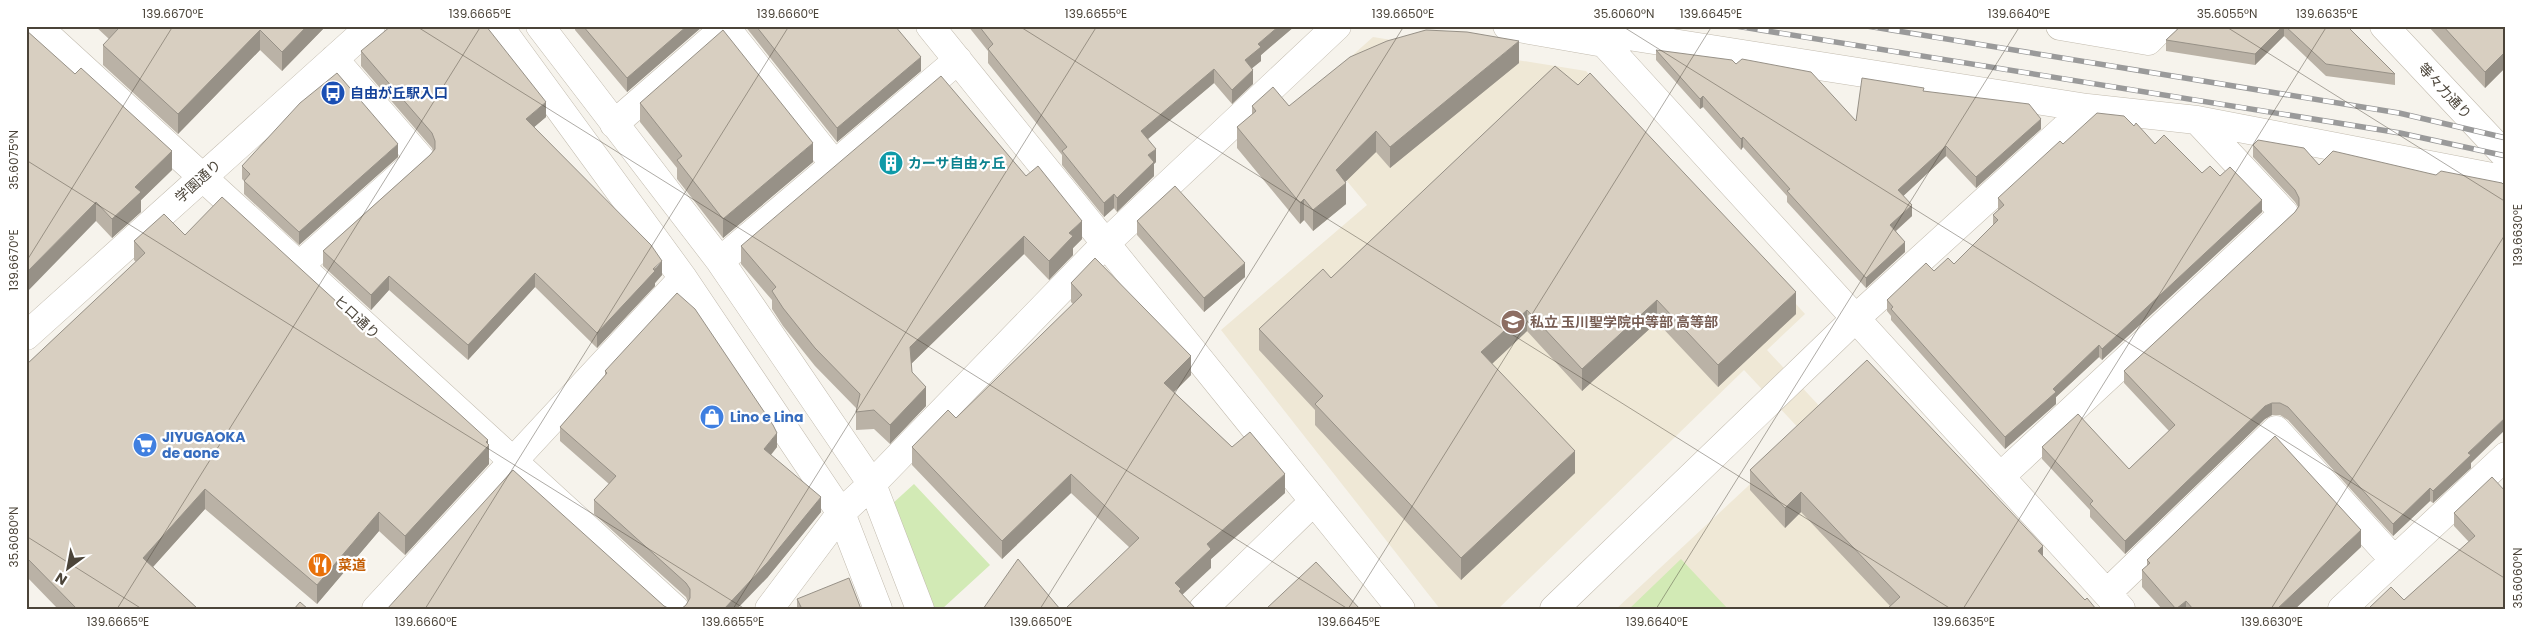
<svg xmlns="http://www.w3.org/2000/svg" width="2532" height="635" font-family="Poppins,'Noto Sans JP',sans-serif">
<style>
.education{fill:#efe8d6}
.green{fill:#d2eab5}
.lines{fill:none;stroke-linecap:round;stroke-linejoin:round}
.minor-casing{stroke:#c2bbae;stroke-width:29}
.minor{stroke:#fff;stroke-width:28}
.rail-casing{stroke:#9a9a9a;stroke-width:5.5}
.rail{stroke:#fff;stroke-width:4;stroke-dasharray:11;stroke-linecap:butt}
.wall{fill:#bab2a6}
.shaded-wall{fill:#979187}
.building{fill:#d8cfc1;stroke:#979187}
.ticks{fill:none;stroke:#4b4439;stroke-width:1;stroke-opacity:0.45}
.labels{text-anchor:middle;stroke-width:4.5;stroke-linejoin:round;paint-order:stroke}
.street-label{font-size:14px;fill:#4b4439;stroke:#fff}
.transit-label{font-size:14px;font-weight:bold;fill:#164399;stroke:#fff;text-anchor:start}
.culture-label{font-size:14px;font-weight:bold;fill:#0d838f;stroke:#fff;text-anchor:start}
.education-label{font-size:14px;font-weight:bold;fill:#785e54;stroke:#fff;text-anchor:start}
.shop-label{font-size:14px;font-weight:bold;fill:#366cbe;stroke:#fff;text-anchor:start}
.food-label{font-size:14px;font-weight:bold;fill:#c56008;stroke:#fff;text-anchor:start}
.neatline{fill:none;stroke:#4b4439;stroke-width:2}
.ticks-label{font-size:12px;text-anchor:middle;fill:#4b4439}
</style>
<rect width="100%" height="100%" fill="#f6f3ec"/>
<path class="education" d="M1373,37L1586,71L1805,314L1767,350L2009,609H1616L1804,434L1744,370L1498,609H1440L1221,330L1367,205L1289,112Z"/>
<path class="green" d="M914,484L990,565L942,609H934L892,504Z
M1681,559L1728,609H1629Z"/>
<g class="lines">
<defs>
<path id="minor" d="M37,26L675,609
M499,26L683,278L841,513L878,609
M540,26L720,261
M930,26L1401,609
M1507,26L1604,43L1622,35L2087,108L2197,120L2492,177L2506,178
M2060,26L2148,41L2163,26
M2384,26L2506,156
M726,28L834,164
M1604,43L2121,609
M614,124L727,26
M300,265L420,158L334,59
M26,336L371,26
M2000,477L2284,213L2197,120
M2107,593L2276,430L2394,560
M376,609L683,278
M769,609L841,513L872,484L1106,243L1337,26
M920,609L872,484L720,261L958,60
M1203,609L1314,501
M1554,609L1856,318L2087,108
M2342,609L2506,456"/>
</defs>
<use href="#minor" class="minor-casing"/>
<use href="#minor" class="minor"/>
<defs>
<path id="rail" d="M1736,26L2400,133L2506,156
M1867,26L2399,113L2506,138"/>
</defs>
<use href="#rail" class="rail-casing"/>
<use href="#rail" class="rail"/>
</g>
<path class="wall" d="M95,26H326L282,71L260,50L178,134L103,65V45L109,39Z
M575,26H703L627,92L575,30Z
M745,26H895L921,71L837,142Z
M968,26H1295L1261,55V61L1252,68L1253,84L1232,104L1214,83L1147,139L1156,162L1154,164V176L1117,212L1114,208L1104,217L1062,165V155L988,63V51Z
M2181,26H2347L2395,74V85L2326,76L2284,36L2255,65L2166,51V40Z
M2428,26H2506V73L2503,70L2485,88Z
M26,30L172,170L141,200V212L112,238L96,221Z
M1656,50L1736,64L1856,121L1924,91L2041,129L1976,188L1946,156L1903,196L1912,216L1896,231L1905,252L1866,288L1787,202V196L1743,147L1741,150L1703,107L1700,109L1656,60Z
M361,51L546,117L534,127L662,275L655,283V286L597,348L535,287L468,360L389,290L371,310L323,266V251L430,155L433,151L432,148L361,66Z
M1519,63L1390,168L1376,152L1345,182L1346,204L1313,231L1304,220L1300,224L1237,148V127L1252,115V106H1289Z
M1555,66L1796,314L1718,387L1657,322L1582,391L1527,331L1492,364L1575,473L1461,580L1315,425V410L1259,350V329L1331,278Z
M640,103L813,162L723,238L677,179V168L640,122Z
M2134,126L2155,144L2202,173L2220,176L2262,212L2102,360L2099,357L2056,397V404L2005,449L1891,320V316L1887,311V300L1934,271L1954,264L1993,225V215L1998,210V198L2063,144Z
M2253,145L2304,148L2471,463V468L2433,503L2430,501L2393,536L2288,420L2280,415H2272L2265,419L2125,554L2090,517V510L2042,459V447L2129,469L2169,431L2124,383V371L2295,212L2298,207L2295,202L2253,157Z
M398,157L299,245L244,194V181L242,179V166Z
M1026,176L1082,239L1073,248V255L1049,280L1024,254L911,364L912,372L926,406L890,444L874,429L856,430V412L857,409L815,366L783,326L772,309V300L741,264V246Z
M1137,221L1245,277L1204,312L1137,235Z
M185,235L488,443L489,464L405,555L379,531L317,604L205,509L153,567L198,609H58L26,576V365L136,262L134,260V241Z
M1071,283L1191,375L1174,392L1232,447L1285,493L1211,559V568L1129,547L1071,493L1002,559L912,465V447L956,418L1073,304L1071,302Z
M605,371L777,447L771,455L821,512L767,578L686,605L688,602L686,597L594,514V500L609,484L560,441V427L605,376Z
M1750,470L2043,556L2085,600L2096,609L1890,606L1801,512L1785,528L1750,490Z
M2506,492V609L2404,600L2469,542L2454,526V513Z
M2361,547L2295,609H2162L2142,587V570L2147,566V560Z
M797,599L861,609H797Z"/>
<path class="shaded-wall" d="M307,26H326L282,71V52Z
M687,26H703L627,92V78Z
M1279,26H1295L1261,55V61L1245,74V60L1258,44Z
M2283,26H2284V36L2255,65V54Z
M260,30V50L178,134V114Z
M1519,41V63L1390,168V147Z
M2503,54V70L2485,88V72Z
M921,57V71L837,142V128Z
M1214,69V83L1141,145V131Z
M1253,70V84L1232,104V90Z
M1703,96V107L1700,109V99Z
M546,102V117L526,134V119Z
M2041,119V129L1976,188V177Z
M1376,131V152L1336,191V170Z
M1743,137V147L1741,150V139Z
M813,143V162L723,238V219Z
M398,144V157L299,245V232Z
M1946,146V156L1898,201V190Z
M1156,149V162L1154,164V176L1117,212V198L1148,155Z
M172,151V170L141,200V212L112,238V219L135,187Z
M1346,183V204L1313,231V210Z
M1114,194V208L1104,217V203Z
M1304,199V220L1300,224V203Z
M2262,200V212L2102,360V349Z
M96,202V221L26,293V273Z
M1912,205V216L1890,236V225Z
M1082,221V239L1073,248V255L1049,280V261L1069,233Z
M1024,236V254L910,365V347Z
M1905,242V252L1866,288V278Z
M662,261V275L655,283V286L597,348V333Z
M1245,263V277L1204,312V298Z
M535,273V287L468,360V345Z
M389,276V290L371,310V295Z
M1796,292V314L1718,387V365Z
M1657,300V322L1582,391V369Z
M1527,310V331L1481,374V352Z
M2099,345V357L2056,397V404L2005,449V437L2053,389Z
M1191,356V375L1164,402V383Z
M926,387V406L890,444V425Z
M2272,403V415L2265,419L2125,554V541L2265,406Z
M2506,417V429L2471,463V468L2433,503V491L2468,453Z
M777,433V447L764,463V449Z
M488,440V446L489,445V464L405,555V536Z
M1575,451V473L1461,580V558Z
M1071,474V493L1002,559V541Z
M1285,474V493L1211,559V568L1181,596L1175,583L1207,544Z
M2430,488V501L2393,536V524Z
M205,489V509L143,578V558Z
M1801,492V512L1785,528V508Z
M821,497V512L767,578L737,609H724Z
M379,512V531L317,604V585Z
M2361,530V547L2295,609H2277Z
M2043,546V566L2038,551Z
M2186,601V609H2177Z"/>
<path class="building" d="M115,26H307L282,52L260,30L178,114L103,45L118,29Z
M391,26H486L546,102L526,119L651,245L662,261L653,269L655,271L597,333L535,273L468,345L389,276L371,295L323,251L430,155L435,149V141L432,133L361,51Z
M583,26H687L627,78Z
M756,26H895L921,57L837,128Z
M979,26H1279L1258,44L1261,47L1245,60L1253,70L1232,90L1214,69L1141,131L1156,149L1148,155L1154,162L1117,198L1114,194L1104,203L1062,151L1067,147L988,49L993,44Z
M2181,26H2283L2255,54L2166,40Z
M2285,26H2347L2395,74L2326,64Z
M2443,26H2506V57L2503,54L2485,72Z
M26,30L75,74L81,68L172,151L135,187L141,192L112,219L96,202L26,273Z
M723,30L813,143L723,219L677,160L682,156L640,103Z
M1426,30L1467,32L1519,41L1390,147L1376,131L1336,170L1346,183L1313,210L1304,199L1300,203L1237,127L1256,111L1252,106L1273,87L1289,106L1350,57L1387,41Z
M1656,50L1732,60L1736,64L1742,59L1811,72L1856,121L1862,78L1924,88L1923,91L2029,104L2041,119L1976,177L1946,146L1898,190L1912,205L1890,225L1905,242L1866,278L1787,191L1790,189L1743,137L1741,139L1703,96L1700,99Z
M1555,66L1578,85L1590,73L1796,292L1718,365L1657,300L1582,369L1527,310L1481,352L1575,451L1461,558L1315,404L1323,396L1259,329L1323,269L1331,278Z
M337,73L398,144L299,232L244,181L250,174L242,166L300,103Z
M941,76L1026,176L1038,166L1082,221L1069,233L1073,236L1049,261L1024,236L910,347L912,372L926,387L890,425L874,410L856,412L860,394L815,348L783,308L772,291L776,287L741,246Z
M2097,113L2124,116L2134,126L2136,123L2155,144L2164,135L2202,173L2210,166L2220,176L2230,167L2262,200L2102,349L2099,345L2053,389L2056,392L2005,437L1891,309L1893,307L1887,300L1926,263L1934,271L1948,258L1954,264L1998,220L1993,215L2004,205L1998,198L2060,141L2063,144Z
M2258,140L2304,148L2319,165L2333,151L2436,175L2441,171L2502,183L2506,187V417L2468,453L2471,455L2433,491L2430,488L2393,524L2288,407L2280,403H2272L2265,406L2125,541L2090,504L2093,501L2042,447L2078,414L2129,469L2175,425L2124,371L2295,212L2299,206V198L2295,190L2253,145Z
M1175,186L1245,263L1204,298L1137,221Z
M222,197L488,440L486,442L489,445L405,536L379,512L317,585L205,489L143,558L198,609H77L26,557V365L145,253L134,241L164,214L185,235Z
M1095,258L1191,356L1164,383L1232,447L1250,432L1285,474L1207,544L1211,549L1175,583L1181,589L1179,591L1196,609H1065L1139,538L1071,474L1002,541L912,447L948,410L956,418L1082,295L1071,283Z
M677,293L695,309L773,425L777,433L764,449L821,497L767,563L724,609H681L686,605L690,598V589L686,583L594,500L616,476L560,427L607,373L605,371Z
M1867,360L2043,546L2038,551L2085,600L2087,598L2096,609H1887L1900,597L1801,492L1785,508L1750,470Z
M2275,436L2361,530L2277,609H2193L2186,601L2176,609L2142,570L2150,563L2147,560Z
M513,470L664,606L670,609H387Z
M2492,477L2506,492V609H2368L2391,587L2404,600L2475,536L2454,513Z
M1018,559L1060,609H983Z
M1316,562L1360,609H1266Z
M849,578L861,609H802L797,599Z
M300,602L308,609H294Z"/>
<path class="ticks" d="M416,26L1348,609M1019,26L1951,609M1622,26L2506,579M2225,26L2506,202M26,160L745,609M26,262L173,26M26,536L142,609M117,609L481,26M425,609L789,26M733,609L1097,26M1040,609L1404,26M1348,609L1712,26M1656,609L2020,26M1963,609L2327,26M2271,609L2506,233"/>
<defs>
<symbol id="bus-disc" viewBox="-11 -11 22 22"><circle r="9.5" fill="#1a4fb4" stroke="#fff"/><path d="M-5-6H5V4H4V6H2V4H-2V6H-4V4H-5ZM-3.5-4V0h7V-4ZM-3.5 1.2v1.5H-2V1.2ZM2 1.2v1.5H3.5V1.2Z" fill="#fff"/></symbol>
<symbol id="building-disc" viewBox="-11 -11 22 22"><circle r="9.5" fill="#0f9aa8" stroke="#fff"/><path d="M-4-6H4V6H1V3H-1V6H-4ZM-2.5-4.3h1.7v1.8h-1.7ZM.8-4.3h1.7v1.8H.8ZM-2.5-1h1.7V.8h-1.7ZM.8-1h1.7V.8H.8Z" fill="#fff"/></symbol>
<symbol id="school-disc" viewBox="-11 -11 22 22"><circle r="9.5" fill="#8d6e63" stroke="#fff"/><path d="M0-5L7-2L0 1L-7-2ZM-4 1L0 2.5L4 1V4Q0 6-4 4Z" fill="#fff"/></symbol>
<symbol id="shop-disc" viewBox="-11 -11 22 22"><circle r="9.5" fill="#3f7fe0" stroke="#fff"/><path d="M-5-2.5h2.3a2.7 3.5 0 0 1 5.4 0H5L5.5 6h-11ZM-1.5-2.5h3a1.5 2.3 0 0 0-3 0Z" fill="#fff"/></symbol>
<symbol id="supermarket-disc" viewBox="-11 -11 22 22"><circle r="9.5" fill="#3f7fe0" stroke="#fff"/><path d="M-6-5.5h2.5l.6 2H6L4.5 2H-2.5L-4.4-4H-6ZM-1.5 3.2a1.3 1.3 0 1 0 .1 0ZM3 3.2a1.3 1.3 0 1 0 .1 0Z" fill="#fff"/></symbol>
<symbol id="restaurant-disc" viewBox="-11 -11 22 22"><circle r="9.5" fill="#e8710a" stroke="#fff"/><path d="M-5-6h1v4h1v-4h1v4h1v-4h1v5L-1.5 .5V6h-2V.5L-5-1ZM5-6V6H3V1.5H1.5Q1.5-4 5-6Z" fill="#fff"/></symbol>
</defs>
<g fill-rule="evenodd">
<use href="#bus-disc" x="319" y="79" width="28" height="28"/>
<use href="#building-disc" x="877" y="149" width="28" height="28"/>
<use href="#school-disc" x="1499" y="308" width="28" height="28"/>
<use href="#shop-disc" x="698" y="403" width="28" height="28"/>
<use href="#supermarket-disc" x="131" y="431" width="28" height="28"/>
<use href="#restaurant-disc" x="306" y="551" width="28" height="28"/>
</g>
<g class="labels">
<g class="street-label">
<text transform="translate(2445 91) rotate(47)" y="5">等々力通り</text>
<text transform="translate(198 181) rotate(-42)" y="5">学園通り</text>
<text transform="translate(357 317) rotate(43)" y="5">ヒロ通り</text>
</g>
<g class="transit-label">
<text x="350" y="98">自由が丘駅入口</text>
</g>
<g class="culture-label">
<text x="908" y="168">カーサ自由ヶ丘</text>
</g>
<g class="education-label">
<text x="1530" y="327">私立 玉川聖学院中等部 高等部</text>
</g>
<g class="shop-label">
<text x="730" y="422">Lino e Lina</text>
<text x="162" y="442">JIYUGAOKA<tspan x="162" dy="16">de aone</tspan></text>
</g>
<g class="food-label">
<text x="338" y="570">菜道</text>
</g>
</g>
<rect width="2532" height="635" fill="none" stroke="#ffffff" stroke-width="55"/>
<g transform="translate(68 568) rotate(212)" stroke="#ffffff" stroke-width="4" paint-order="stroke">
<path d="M0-4L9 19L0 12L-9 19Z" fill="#4b4439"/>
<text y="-8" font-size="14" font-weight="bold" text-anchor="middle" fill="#4b4439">N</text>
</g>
<rect x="28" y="28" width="2476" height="580" class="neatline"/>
<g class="ticks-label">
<text x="173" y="18">139.6670°E</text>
<text x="480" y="18">139.6665°E</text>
<text x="788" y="18">139.6660°E</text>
<text x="1096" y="18">139.6655°E</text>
<text x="1403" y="18">139.6650°E</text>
<text x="1624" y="18">35.6060°N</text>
<text x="1711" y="18">139.6645°E</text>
<text x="2019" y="18">139.6640°E</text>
<text x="2227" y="18">35.6055°N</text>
<text x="2327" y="18">139.6635°E</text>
<text transform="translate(14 160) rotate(-90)" y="4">35.6075°N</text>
<text transform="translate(2518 235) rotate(-90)" y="4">139.6630°E</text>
<text transform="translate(14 260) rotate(-90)" y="4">139.6670°E</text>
<text transform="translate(14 537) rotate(-90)" y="4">35.6080°N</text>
<text transform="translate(2518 578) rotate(-90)" y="4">35.6060°N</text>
<text x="118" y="626">139.6665°E</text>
<text x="426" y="626">139.6660°E</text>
<text x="733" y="626">139.6655°E</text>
<text x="1041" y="626">139.6650°E</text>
<text x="1349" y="626">139.6645°E</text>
<text x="1657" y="626">139.6640°E</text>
<text x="1964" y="626">139.6635°E</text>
<text x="2272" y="626">139.6630°E</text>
</g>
</svg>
